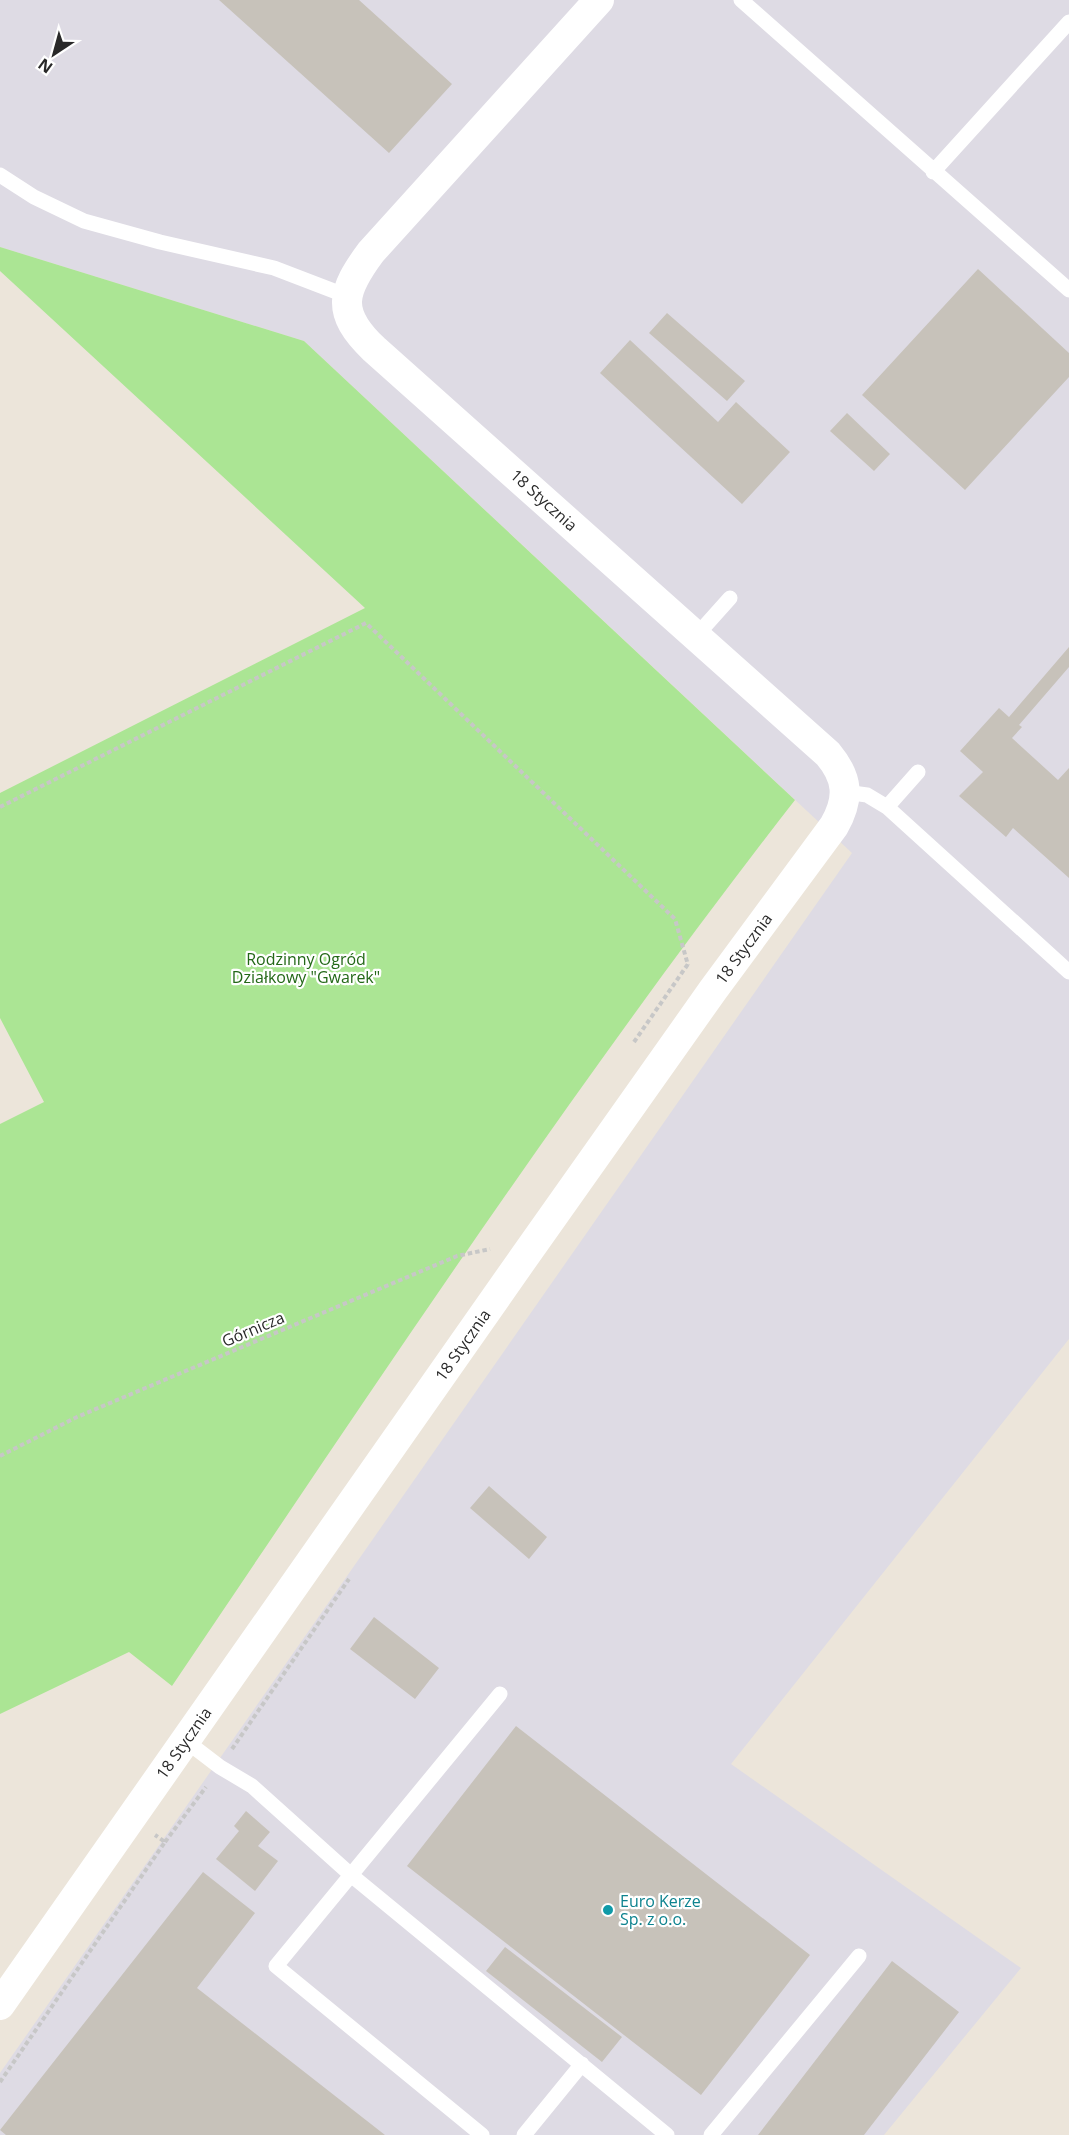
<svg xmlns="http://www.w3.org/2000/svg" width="1069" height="2135" font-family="'Open Sans',sans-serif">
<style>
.industrial{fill:#dedbe4}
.green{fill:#abe594}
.building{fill:#c7c2ba}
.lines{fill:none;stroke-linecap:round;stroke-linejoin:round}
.path{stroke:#c7c7c7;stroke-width:4;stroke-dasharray:4.5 3;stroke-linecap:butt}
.lane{stroke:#fff;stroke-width:15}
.street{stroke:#fff;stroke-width:30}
.culture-dot{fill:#0f9aa8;stroke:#fff;stroke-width:2}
.labels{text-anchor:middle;stroke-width:4.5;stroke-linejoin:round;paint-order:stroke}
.street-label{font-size:16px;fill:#292929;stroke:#fff}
.park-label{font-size:16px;fill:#236817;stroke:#fff}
.culture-label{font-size:16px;fill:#0d838f;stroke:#fff;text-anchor:start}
</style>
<rect width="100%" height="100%" fill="#ece5da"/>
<path class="industrial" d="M0,0H1069V1339L731,1764L1021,1968L884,2135H0V2073L852,853L304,341L0,247Z"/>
<path class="green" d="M0,247L304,341L795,800C573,1085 374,1387 172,1686L129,1652L0,1714V1124L44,1102L0,1018V793L365,608L0,271Z"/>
<path class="building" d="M219,0H359L452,84L389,153Z
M978,269L1069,353V377L965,490L862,395Z
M667,313L745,381L727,401L649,333Z
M630,340L718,422L736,402L790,452L742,504L600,373Z
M847,413L890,454L874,471L830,431Z
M1069,647V667L1019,725L1022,727L1012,738L1058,780L1069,768V878L1013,828L1006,837L959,796L983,772L960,751L999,708L1009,717Z
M489,1486L547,1537L529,1559L470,1508Z
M374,1617L439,1668L415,1699L350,1649Z
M516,1726L810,1955L701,2095L407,1866Z
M246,1811L270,1832L258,1846L278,1861L255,1891L216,1859L239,1831L234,1826Z
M203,1872L255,1913L197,1988L385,2135H6L0,2130Z
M505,1947L622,2037L602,2062L486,1971Z
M892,1961L959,2012L864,2135H758Z"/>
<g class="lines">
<path class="path" d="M0,807L366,623L675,919L688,965
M634,1042L688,964
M0,1456L77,1417L457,1256L490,1249
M232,1749L349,1579
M165,1842L206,1787
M0,2082L165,1842L155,1835"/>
<path class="lane" d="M741,0L1069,290
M933,172L1069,22
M0,175L34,197L84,221L160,242L274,268L347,296
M696,636L730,598
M845,792L867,795L887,807L1069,972
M887,807L918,772
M186,1741L220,1767L252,1786L351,1875L500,1694
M482,2135L276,1966L351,1875L667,2135
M524,2135L582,2064
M711,2135L859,1956"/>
<path class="street" id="s1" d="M0,2005L520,1263L713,990L834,826C850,798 848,778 828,754L374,349C335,312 342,291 371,252L599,0"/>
</g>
<circle class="culture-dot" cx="608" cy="1910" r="6"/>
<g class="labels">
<g class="street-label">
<text transform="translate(544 500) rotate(42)" y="6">18 Stycznia</text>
<text dy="6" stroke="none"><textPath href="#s1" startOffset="1292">18 Stycznia</textPath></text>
<text transform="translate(253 1329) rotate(-23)" y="6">Górnicza</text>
<text dy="6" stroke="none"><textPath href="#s1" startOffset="806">18 Stycznia</textPath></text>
<text dy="6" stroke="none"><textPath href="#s1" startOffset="320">18 Stycznia</textPath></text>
</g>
<g class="park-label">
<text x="306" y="965">Rodzinny Ogród<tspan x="306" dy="18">Działkowy "Gwarek"</tspan></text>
</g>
<g class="culture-label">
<text x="620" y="1907">Euro Kerze<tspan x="620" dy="18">Sp. z o.o.</tspan></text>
</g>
</g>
<g transform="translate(54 54) rotate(216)" stroke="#ffffff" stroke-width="4.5" paint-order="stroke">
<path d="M0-4.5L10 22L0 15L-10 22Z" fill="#292929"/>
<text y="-9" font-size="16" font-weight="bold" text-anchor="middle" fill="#292929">N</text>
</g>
</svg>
